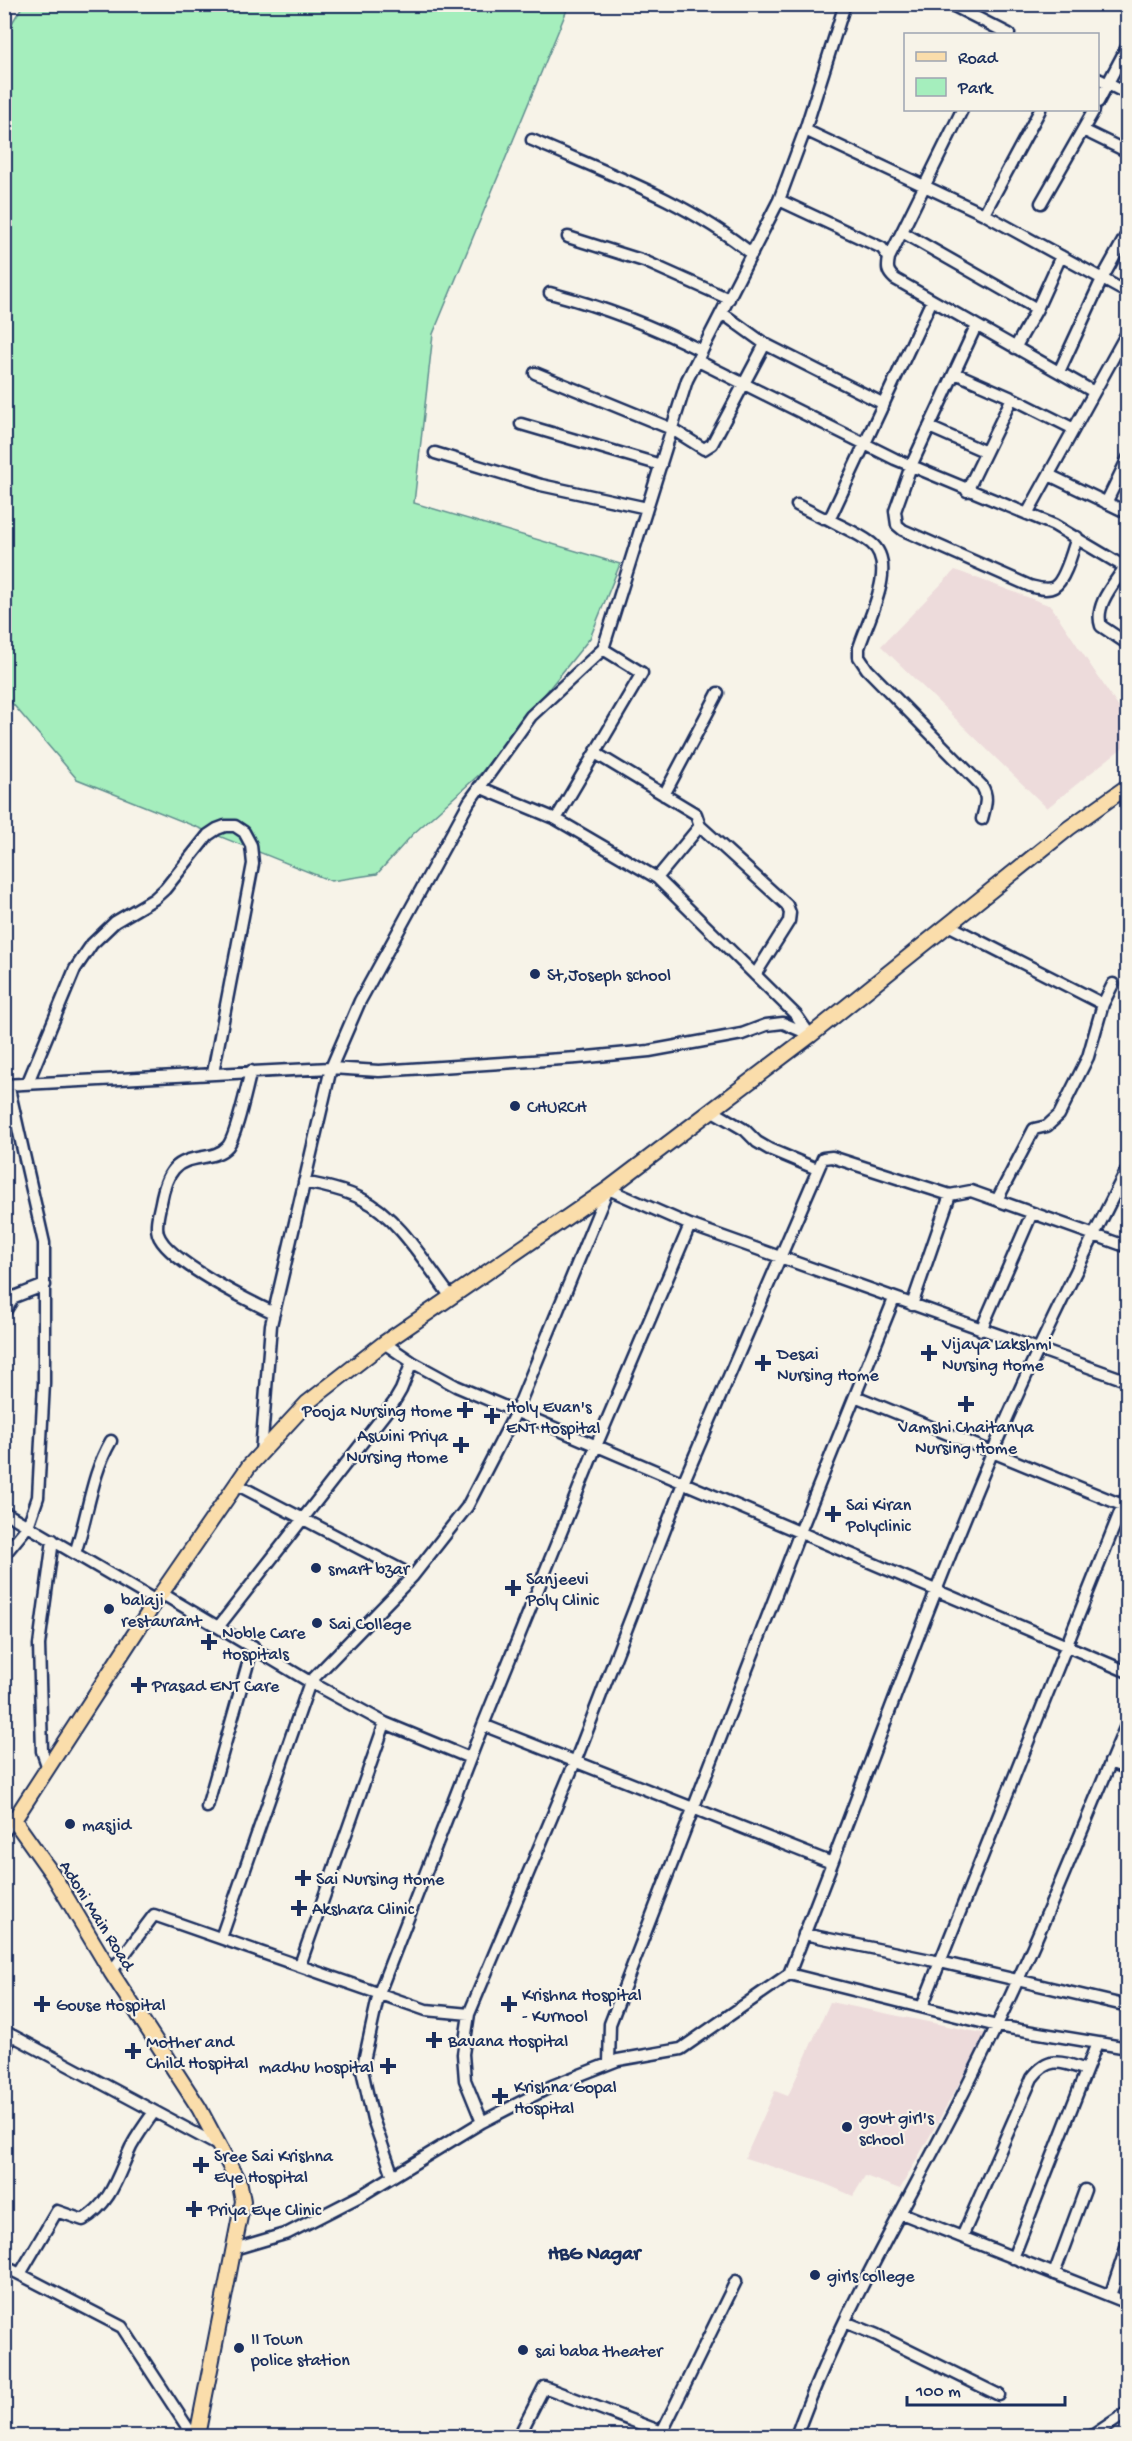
<svg xmlns="http://www.w3.org/2000/svg" width="1132" height="2441" font-family="'Gochi Hand',sans-serif">
<style>
.built{fill:#eddbdb}
.green{fill:#a5eebd;stroke:#608e8e;stroke-width:1.5}
.lines{fill:none;stroke-linecap:round;stroke-linejoin:round}
.minor-casing{stroke:#1b2f5e;stroke-width:15}
.major-casing{stroke:#1b2f5e;stroke-width:18}
.minor{stroke:#f7f3e8;stroke-width:10}
.major{stroke:#faddab;stroke-width:14}
.poi-dot{fill:#1b2f5e;stroke:#f7f3e8;stroke-width:2}
.labels{text-anchor:middle;stroke-width:4.5;stroke-linejoin:round;paint-order:stroke}
.poi-label{font-size:18px;fill:#1b2f5e;stroke:#f7f3e8;text-anchor:start}
.street-label{font-size:18px;fill:#1b2f5e;stroke:#f7f3e8}
.neighbourhood-label{font-size:20px;font-weight:bold;fill:#1b2f5e;stroke:#f7f3e8}
</style>
<rect width="100%" height="100%" fill="#f7f3e8"/>
<filter id="ink" filterUnits="userSpaceOnUse"><feTurbulence type="fractalNoise" baseFrequency=".0167" numOctaves="2"/><feDisplacementMap in="SourceGraphic" scale="12" xChannelSelector="R" yChannelSelector="G"/><feConvolveMatrix kernelMatrix="1 2 1 2 8 2 1 2 1" color-interpolation-filters="sRGB"/></filter>
<g filter="url(#ink)">
<path class="built" d="M955,570L1051,606L1127,720V744L1047,808L881,646Z
M830,2002L987,2034L900,2189L865,2176L853,2196L821,2182L745,2158L775,2091L788,2096Z"/>
<path class="green" d="M23,5H569L433,334L414,503L620,564L590,638L481,773L413,834L377,874L331,881L77,779L5,695L4,36Z"/>
<g class="lines">
<defs>
<path id="minor" d="M950,4L1009,34
M1098,79L1128,94
M1098,102L1128,45
M962,110L889,258C887,268 887,272 895,279L1094,392
M805,130L984,214L1040,110
M1083,130L1128,152
M532,140C607,173 687,201 752,254
M779,200L882,248L889,258
M1041,203L1094,110
M984,214L1128,293
M902,232L1037,309
M568,237L644,261L729,299
M550,293C603,307 653,326 702,351
M722,313L765,344L884,404
M976,326L911,466L895,511L897,525L903,530L1030,586C1038,588 1047,591 1054,587C1065,581 1073,549 1077,537
M1015,348L1037,309L1061,256
M698,361L895,459L1054,525L1128,569
M1059,372L1102,279L1128,232
M535,373L672,429L704,449L712,444L765,344
M955,373L1012,398
M521,424L661,465
M929,427L986,452
M435,453L541,485L647,508
M1049,475L1128,513
M967,491L1012,398L1074,429
M1106,503L1128,458
M797,505L823,518H829L832,514L932,300
M1027,514L1128,331
M826,518C840,526 858,533 871,543C899,565 867,621 859,648V657L867,669L982,786C989,797 985,807 982,819
M1125,567C1114,584 1094,605 1101,626L1128,644
M595,753L696,814L700,826L657,878L796,1015L810,1035
M479,787L556,819L642,673L603,649
M664,795L718,693
M556,819L657,878
M700,826L787,905L790,913L789,921L755,975
M948,925L1103,1004L1088,1057L1059,1115L1047,1126L1034,1129L997,1200
M1103,1004L1113,984
M251,1071C246,1089 237,1134 228,1146C214,1162 188,1153 174,1169C167,1177 163,1191 161,1202C159,1212 155,1224 158,1234C166,1260 249,1301 274,1313
M28,1082L75,969L92,944L115,922L154,899L165,889L208,835L217,829L225,826H235L244,832L251,845L253,864L213,1073
M4,1085L331,1068L379,1071L577,1058L649,1051L742,1034L766,1025L783,1023L811,1035
M711,1110L745,1130L757,1142L769,1149L817,1169
M304,1182C324,1186 344,1190 362,1199C398,1216 427,1266 451,1297
M690,1225L596,1446L483,1725L832,1863C884,1726 935,1588 992,1453C1033,1356 1081,1261 1128,1167
M912,1305L950,1195
M4,1313L14,1297L45,1285
M981,1330L1032,1213
M384,1343L412,1362L456,1386L1128,1672
M855,1396L1127,1507
M261,1453L271,1325L331,1068L360,1001L469,802L531,716L603,649L687,380L779,200L805,130L845,4
M236,1484L413,1576
M4,1512L156,1601
M75,1553C88,1516 91,1475 111,1441
M4,1555L28,1526L38,1497L44,1383V1243L8,1084
M161,1593L310,1682L413,1576L467,1507L516,1412L608,1189L690,1225L1128,1381
M219,1626L394,1402L401,1390L412,1362
M1110,1762L1128,1769
M48,1768L42,1751L39,1645L53,1540
M207,1807L253,1646
M4,1832L14,1820
M804,1934L940,1962L1128,2006
M221,1938L310,1682L385,1723L470,1758
M300,1965L385,1723
M111,1972L154,1915L426,2010L469,2014
M789,1974L997,2026L1128,2048
M922,2007L1128,1492
M4,2031L221,2147
M4,2059L10,2034
M609,2063L610,2024L800,1532L894,1299
M482,2122L465,2080L463,2054L469,2014L575,1762L683,1483L823,1158L832,1157L950,1195L971,1191L1128,1247
M393,2176L373,2119L362,2070L379,1993L483,1725
M901,2213L1128,2303
M962,2237L1032,2078C1049,2055 1062,2062 1086,2070
M234,2249L288,2233L362,2195L482,2122L552,2086L618,2060L681,2049L789,1974L832,1863
M1013,2258L1097,2043
M4,2266L122,2327L193,2436
M20,2274L57,2211L83,2220C112,2202 117,2177 131,2147C138,2134 146,2123 154,2112
M1054,2274L1085,2190
M1110,2296L1128,2242
M845,2322L877,2335L999,2395
M519,2436L544,2387L662,2432
M660,2436L736,2281
M796,2436C842,2308 915,2192 975,2070C1032,1957 1078,1838 1128,1721
M1092,2436L1128,2412"/>
<path id="major" d="M197,2436L243,2201L240,2185L199,2108L111,1972L53,1875L14,1820L156,1601L249,1466L307,1403L384,1343L608,1189L811,1035L1069,828L1128,786"/>
</defs>
<use href="#minor" class="minor-casing"/>
<use href="#major" class="major-casing"/>
<use href="#minor" class="minor"/>
<use href="#major" class="major"/>
</g>
</g>
<g class="poi-dot">
<circle cx="535" cy="974" r="6"/>
<circle cx="515" cy="1106" r="6"/>
<path d="M926 1344h6v6h6v6h-6v6h-6v-6h-6v-6h6z"/>
<path d="M760 1354h6v6h6v6h-6v6h-6v-6h-6v-6h6z"/>
<path d="M963 1395h6v6h6v6h-6v6h-6v-6h-6v-6h6z"/>
<path d="M462 1401h6v6h6v6h-6v6h-6v-6h-6v-6h6z"/>
<path d="M489 1407h6v6h6v6h-6v6h-6v-6h-6v-6h6z"/>
<path d="M458 1436h6v6h6v6h-6v6h-6v-6h-6v-6h6z"/>
<path d="M830 1505h6v6h6v6h-6v6h-6v-6h-6v-6h6z"/>
<circle cx="316" cy="1568" r="6"/>
<path d="M510 1579h6v6h6v6h-6v6h-6v-6h-6v-6h6z"/>
<circle cx="109" cy="1609" r="6"/>
<circle cx="317" cy="1623" r="6"/>
<path d="M206 1633h6v6h6v6h-6v6h-6v-6h-6v-6h6z"/>
<path d="M136 1676h6v6h6v6h-6v6h-6v-6h-6v-6h6z"/>
<circle cx="70" cy="1824" r="6"/>
<path d="M300 1869h6v6h6v6h-6v6h-6v-6h-6v-6h6z"/>
<path d="M296 1899h6v6h6v6h-6v6h-6v-6h-6v-6h6z"/>
<path d="M39 1995h6v6h6v6h-6v6h-6v-6h-6v-6h6z"/>
<path d="M506 1995h6v6h6v6h-6v6h-6v-6h-6v-6h6z"/>
<path d="M431 2031h6v6h6v6h-6v6h-6v-6h-6v-6h6z"/>
<path d="M130 2042h6v6h6v6h-6v6h-6v-6h-6v-6h6z"/>
<path d="M385 2057h6v6h6v6h-6v6h-6v-6h-6v-6h6z"/>
<path d="M497 2087h6v6h6v6h-6v6h-6v-6h-6v-6h6z"/>
<circle cx="847" cy="2127" r="6"/>
<path d="M198 2156h6v6h6v6h-6v6h-6v-6h-6v-6h6z"/>
<path d="M191 2200h6v6h6v6h-6v6h-6v-6h-6v-6h6z"/>
<circle cx="815" cy="2275" r="6"/>
<circle cx="239" cy="2348" r="6"/>
<circle cx="523" cy="2350" r="6"/>
</g>
<g class="labels">
<g class="poi-label">
<text x="547" y="980">St,Joseph school</text>
<text x="527" y="1112">CHURCH</text>
<text x="942" y="1349">Vijaya Lakshmi<tspan x="942" dy="21">Nursing Home</tspan></text>
<text x="777" y="1359">Desai<tspan x="777" dy="21">Nursing Home</tspan></text>
<text x="506" y="1412">Holy Evan's<tspan x="506" dy="21">ENT Hospital</tspan></text>
<text x="452" y="1416" text-anchor="end">Pooja Nursing Home</text>
<text x="966" y="1432" text-anchor="middle">Vamshi Chaitanya<tspan x="966" dy="21">Nursing Home</tspan></text>
<text x="448" y="1441" text-anchor="end">Aswini Priya<tspan x="448" dy="21">Nursing Home</tspan></text>
<text x="846" y="1510">Sai Kiran<tspan x="846" dy="21">Polyclinic</tspan></text>
<text x="328" y="1574">smart bzar</text>
<text x="526" y="1584">Sanjeevi<tspan x="526" dy="21">Poly Clinic</tspan></text>
<text x="121" y="1605">balaji<tspan x="121" dy="21">restaurant</tspan></text>
<text x="329" y="1629">Sai College</text>
<text x="222" y="1638">Noble Care<tspan x="222" dy="21">Hospitals</tspan></text>
<text x="152" y="1691">Prasad ENT Care</text>
<text x="82" y="1830">masjid</text>
<text x="316" y="1884">Sai Nursing Home</text>
<text x="312" y="1914">Akshara Clinic</text>
<text x="522" y="2000">Krishna Hospital<tspan x="522" dy="21">- Kurnool</tspan></text>
<text x="56" y="2010">Gouse Hospital</text>
<text x="448" y="2046">Bavana Hospital</text>
<text x="146" y="2047">Mother and<tspan x="146" dy="21">Child Hospital</tspan></text>
<text x="374" y="2072" text-anchor="end">madhu hospital</text>
<text x="514" y="2092">Krishna Gopal<tspan x="514" dy="21">Hospital</tspan></text>
<text x="859" y="2123">govt girl's<tspan x="859" dy="21">school</tspan></text>
<text x="214" y="2161">Sree Sai Krishna<tspan x="214" dy="21">Eye Hospital</tspan></text>
<text x="208" y="2215">Priya Eye Clinic</text>
<text x="827" y="2281">girls college</text>
<text x="251" y="2344">II Town<tspan x="251" dy="21">police station</tspan></text>
<text x="535" y="2356">sai baba theater</text>
</g>
<g class="street-label">
<text transform="translate(98 1915) rotate(58)" y="6">Adoni Main Road</text>
</g>
<g class="neighbourhood-label">
<text x="594" y="2259">HBG Nagar</text>
</g>
</g>
<rect width="1132" height="2441" fill="none" stroke="#f7f3e8" stroke-width="24"/>
<rect x="12" y="12" width="1108" height="2417" fill="none" stroke="#1b2f5e" stroke-width="2" filter="url(#ink)"/>
<rect x="904" y="33" width="195" height="78" fill="#f7f3e8" stroke="#9fa5b1" stroke-width="1.5"/>
<rect x="916" y="52" width="30" height="9" fill="#faddab" stroke="#9fa5b1" stroke-width="1.5"/>
<text x="958" y="63" font-size="18" fill="#1b2f5e">Road</text>
<rect x="916" y="78" width="30" height="18" fill="#a5eebd" stroke="#9fa5b1" stroke-width="1.5"/>
<text x="958" y="93" font-size="18" fill="#1b2f5e">Park</text>
<path d="M907 2396v9h158v-9" fill="none" stroke="#1b2f5e" stroke-width="3"/>
<text x="916" y="2396" font-size="18" fill="#1b2f5e" stroke="#f7f3e8" stroke-width="4.5" paint-order="stroke">100 m</text>
</svg>
